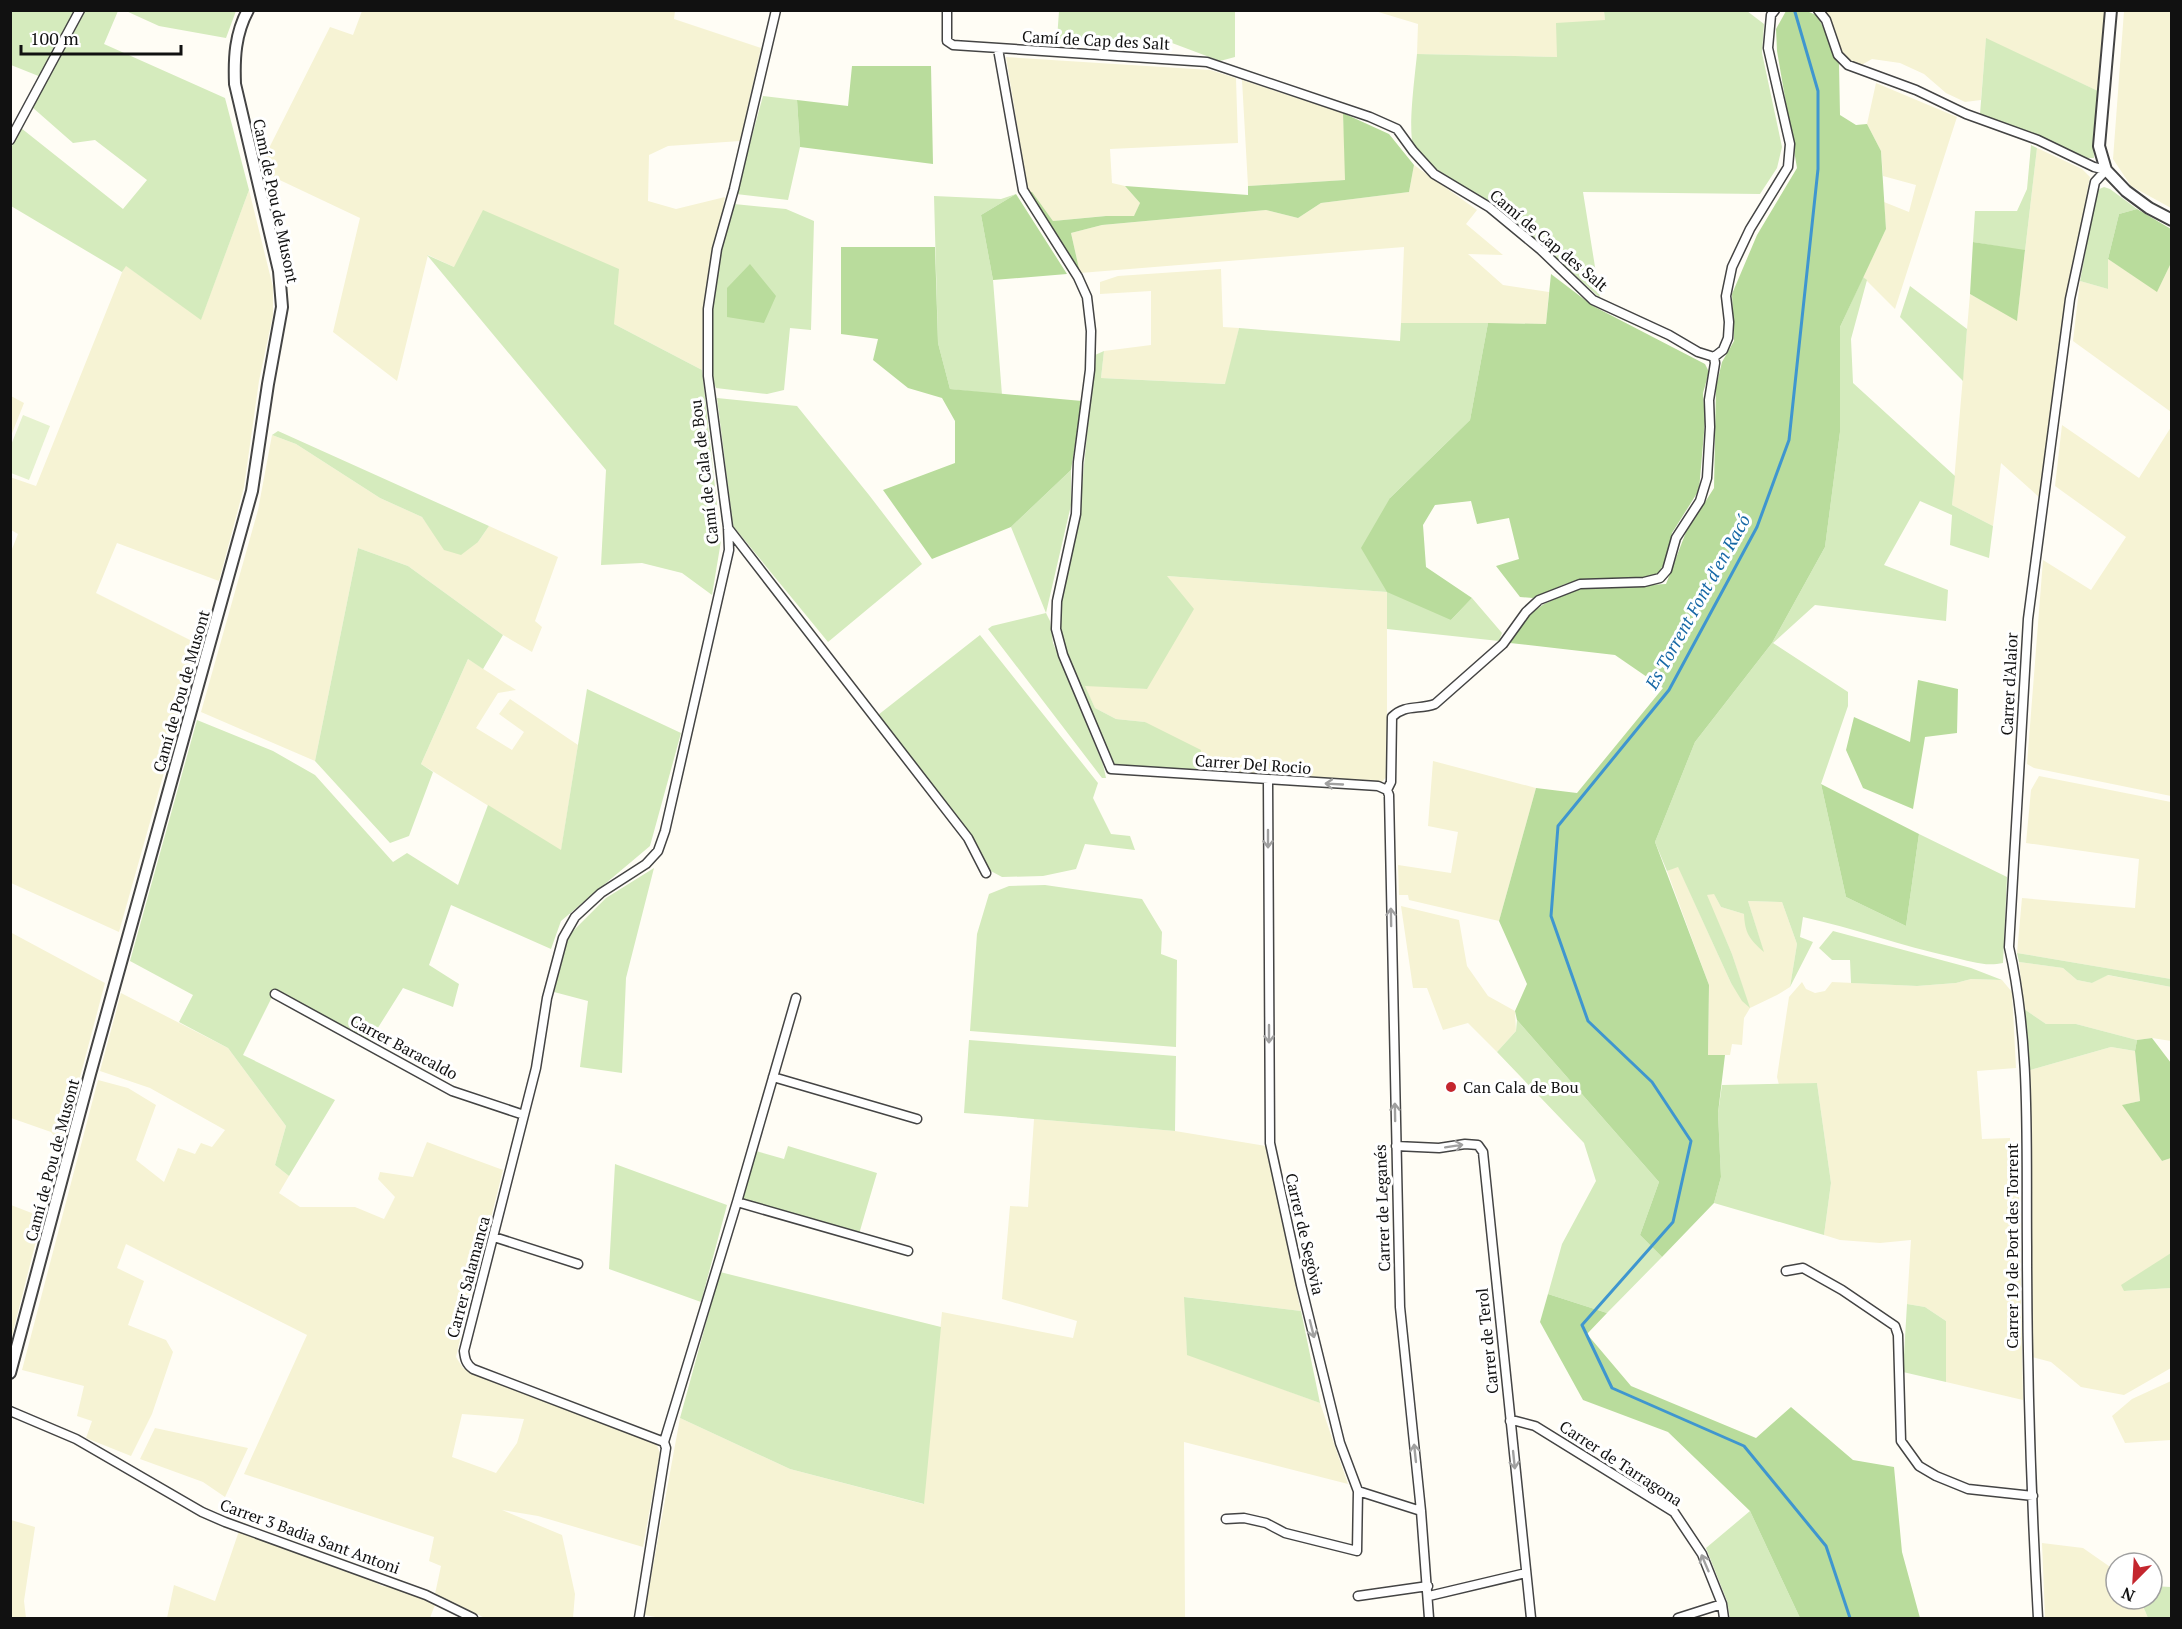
<svg xmlns="http://www.w3.org/2000/svg" width="2182" height="1629" font-family="'PT Serif',serif">
<style>
.farmland{fill:#f6f3d4;fill-rule:evenodd}
.green{fill:#d5ebbd}
.forest{fill:#b9dc9c}
.pitch{fill:#e6f2cf}
.lines{fill:none;stroke-linecap:round;stroke-linejoin:round}
.stream{stroke:#3f96cf;stroke-width:3}
.minor-casing{stroke:#444;stroke-width:11}
.tertiary-casing{stroke:#444;stroke-width:14}
.minor{stroke:#fff;stroke-width:8}
.tertiary{stroke:#fff;stroke-width:10}
.oneway{stroke:#a0a0a0}
.poi-dot{fill:#c4262e;stroke:#fff;stroke-width:2}
.labels{text-anchor:middle;stroke-width:6;stroke-linejoin:round;paint-order:stroke}
.street-label{font-size:16px;fill:#111;stroke:#fff}
.poi-label{font-size:16px;fill:#111;stroke:#fff;text-anchor:start}
.water-label{font-size:18px;font-style:italic;fill:#1768a6;stroke:#fff}
</style>
<rect width="100%" height="100%" fill="#fffdf5"/>
<path class="farmland" d="M1604,10L1605,20L1557,57L1417,54L1418,24L1375,11Z
M362,11H675L674,19L761,48L740,141L668,146L649,155L648,201L676,209L725,197L703,310L702,370L614,324L454,267L428,255L397,381L333,332L360,218L267,174L262,162L330,27L353,35Z
M1822,11H2105L2098,91L1986,39L1981,100L1965,102L1946,93L1924,74L1900,63L1872,59L1858,67L1844,57L1830,22Z
M2124,11H2171V208L2131,186L2113,159Z
M1006,57L1210,70L1236,78L1238,143L1110,149L1112,183L1125,186L1140,203L1134,217L1105,216L1053,221L1032,193L1028,192Z
M1242,80L1343,113L1346,180L1248,186Z
M1876,83L1957,117L1895,309L1863,277L1886,229L1884,202L1909,212L1916,185L1883,176L1881,151L1867,124Z
M2037,148L2082,169L2090,177L2062,327V342L2040,498L2001,463L1993,526L1952,505L1970,294L2017,320Z
M1414,165L1477,210L1466,224L1503,255L1468,254L1503,285L1549,292L1546,324L1401,323L1404,247L1080,273L1071,233L1102,225L1266,210L1298,218L1321,203L1409,192Z
M249,190L273,287V315L259,381L244,487L219,581L117,543L96,593L200,645L119,932L11,883L10,554L18,534L11,530L10,477L36,486L125,265L201,319Z
M2108,259L2157,291L2171,263V412L2073,341L2080,281L2108,289Z
M1221,269L1223,327L1239,328L1226,384L1101,378L1104,351L1151,345V291L1100,294V282L1118,276Z
M11,396L24,403L11,436Z
M2062,425L2139,478L2171,427V796L2034,768L2027,764L2043,560L2091,590L2126,537L2055,486Z
M272,435L296,444L380,498L422,517L432,531L478,542L489,526L558,557L535,621L542,627L532,652L503,635L408,566L358,548L315,761L201,712L258,510Z
M1166,576L1387,592V776L1382,782L1201,772L1145,722L1116,719L1095,708L1084,685L1147,689Z
M468,659L516,690L498,693L476,728L512,750L524,732L499,714L510,699L578,745L561,851L421,764Z
M1433,761L1536,788L1499,921L1409,900L1408,895H1399L1398,865L1451,873L1458,832L1428,826Z
M2039,776L2171,802V979L2017,953L2022,898L2135,908L2139,859L2026,843L2031,790Z
M1678,866L1731,983L1749,1007L1732,954L1706,895L1714,893L1721,907L1744,914L1763,950L1748,901L1782,902L1797,944L1790,987L1777,995L1750,1008L1744,1018L1742,1045L1732,1044L1730,1055H1708L1709,985L1667,871Z
M1401,906L1459,920L1467,966L1488,996L1515,1011L1516,1031L1497,1052L1468,1023L1443,1030L1427,988H1413Z
M10,932L105,983L62,1145L51,1132L11,1118Z
M2019,962L2063,968L2077,980L2092,983L2107,975L2171,987V1041L2152,1038L2137,1040L2076,1024H2046L2024,1009Z
M1971,979L2002,980L2012,992L2016,1068L1977,1071L1982,1139L2010,1138V1142L2018,1141L2023,1400L1946,1382V1321L1925,1307L1907,1304L1911,1240L1880,1243L1840,1240L1824,1235L1831,1183L1817,1083L1779,1085L1777,1077L1789,997L1802,982L1806,989L1815,993L1825,991L1832,982L1917,986L1956,983Z
M121,993L228,1048L286,1126L275,1165L289,1176L279,1193L300,1207H355L384,1219L395,1197L378,1179L380,1172L413,1177L427,1142L503,1170L476,1278H474L456,1357L463,1368L656,1443L660,1453L643,1547L538,1516L502,1510L562,1535L575,1594L573,1618H485L435,1594L441,1566L429,1561L434,1537L244,1474L307,1335L126,1244L117,1268L144,1281L128,1325L166,1340L173,1352L152,1414L131,1456L86,1438L92,1421L77,1416L84,1386L22,1370L98,1080L128,1088L156,1105L136,1160L164,1182L178,1148L195,1154L201,1143L212,1147L225,1130L150,1088L100,1071ZM462,1414L524,1419L517,1443L496,1473L452,1457Z
M2111,1047L2135,1051L2140,1101L2123,1105L2162,1161L2171,1158V1253L2125,1291L2171,1288V1368L2124,1395L2081,1387L2051,1362L2032,1357L2027,1071Z
M1034,1119L1175,1131L1266,1146L1301,1311L1185,1297L1187,1354L1320,1403L1348,1484L1184,1442L1185,1618H661L644,1615L680,1418L790,1469L923,1504L942,1312L1073,1338L1077,1321L1002,1299L1010,1206L1028,1207Z
M11,1205L42,1217L11,1340L10,1205Z
M2171,1381V1440L2125,1443L2112,1416L2132,1399Z
M155,1428L248,1448L225,1497L203,1482L140,1459Z
M11,1520L35,1527L24,1601L26,1618H11Z
M239,1531L316,1557L340,1570L361,1574L382,1586L400,1589L436,1602L430,1618H167L174,1585L215,1601Z
M2042,1543L2083,1548L2116,1571V1599H2140L2148,1618H2045Z"/>
<path class="green" d="M10,11H76L41,77L11,65Z
M85,11H118L104,44L225,98L249,190L201,320L126,266L122,272L11,206V148L21,128L123,209L147,180L95,140L73,143L32,107Z
M126,11H236L226,38L159,26Z
M1059,11H1235V57L1220,61L1164,40L1057,39Z
M1604,11H1747L1764,24L1762,53L1782,147L1777,168L1760,194L1583,192L1600,298C1557,259 1515,219 1465,188C1453,180 1418,159 1413,145C1408,127 1415,75 1417,54L1557,57L1556,23L1605,20Z
M1986,38L2098,91L2093,137L2094,158H2081L2032,135L1980,114Z
M763,96L797,100L800,147L788,200L736,194Z
M2031,145L2037,148L2025,251L1973,242L1975,211H2017L2027,189Z
M2104,187L2110,189L2137,209L2119,214L2108,259V289L2080,281L2097,190Z
M1016,194L981,215L993,280L1002,395L950,389L938,343L934,196L1001,199Z
M734,204L786,209L814,221L811,330L790,328L784,390L767,394L716,388L712,380V311L721,253Z
M483,210L619,269L614,324L702,370L721,541L712,595L682,573L642,563L601,565L606,470L427,255L454,267Z
M1863,277L1867,280L1851,339L1853,383L1955,476L1952,505L1993,526L1989,558L1950,545L1952,515L1920,501L1884,565L1948,590L1946,621L1815,605L1773,643L1848,692V706L1821,784L1846,897L1906,926L1919,834L2007,877L2003,963C1985,967 1970,961 1952,957C1902,946 1853,928 1803,917L1800,937L1813,942L1790,987L1797,944L1782,902L1748,901L1764,952C1749,939 1745,933 1744,914L1721,907L1714,894L1707,895L1732,954L1750,1008L1742,1001L1731,983L1678,867L1667,871L1655,842L1695,742L1772,643L1825,547L1840,432V327Z
M1910,286L1967,329L1963,381L1900,317Z
M1401,323H1488L1470,420L1390,498L1451,620L1472,598L1502,633L1499,641L1387,629V592L1167,576L1194,609L1147,689L1085,686L1095,708L1116,719L1145,722L1201,750V772L1115,765L1069,663L1061,631L1060,602L1079,515L1095,355L1104,351L1101,378L1225,384L1239,328L1400,341Z
M717,398L797,406L869,495L922,564L828,642L733,526Z
M278,431L489,526L478,542L461,555L444,550L422,517L380,498L296,444L272,435Z
M1071,470V505L1046,613L1050,621L1053,643L1103,764L1106,778H1102L988,629L992,626L1046,613L1011,527Z
M358,548L408,566L503,635L483,669L468,659L421,764L433,772L409,836L390,843L315,761Z
M980,635L1098,783L1093,798L1111,834L1130,836L1135,850L1085,844L1076,869L1043,876L1002,877L989,870L965,829L878,715Z
M587,689L681,733L650,846L561,921L551,949L451,905L429,965L459,984L453,1007L403,988L369,1042L275,991L243,1055L335,1100L289,1176L275,1165L286,1126L228,1048L179,1022L193,995L130,961L197,720L273,751L315,775L393,862L407,853L458,885L488,805L561,850Z
M654,868L626,978L622,1073L580,1067L588,1001L554,992L569,935L606,898Z
M1045,885L1142,899L1162,932L1161,954L1177,960L1176,1047L970,1031L977,934L989,894L1009,886Z
M1833,931L1971,968L2002,980L1971,979L1956,983L1917,986L1851,983L1850,960H1832L1819,948Z
M2017,953L2171,979V987L2108,975L2092,983L2077,980L2063,968L2019,962Z
M2024,1009L2046,1024H2076L2137,1040L2135,1051L2111,1047L2027,1071Z
M1517,1020L1659,1182L1640,1235L1662,1257L1607,1313L1548,1294L1562,1244L1596,1181L1584,1143L1497,1052L1516,1031Z
M969,1040L1176,1056L1175,1131L964,1113Z
M1817,1083L1831,1183L1824,1235L1714,1203L1721,1177L1718,1113L1722,1085Z
M788,1146L877,1173L859,1234L742,1199L756,1151L784,1159Z
M615,1164L727,1205L701,1302L609,1269Z
M2171,1253V1288L2124,1291L2121,1285Z
M720,1272L941,1327L924,1504L790,1469L680,1418Z
M1184,1297L1301,1311L1320,1403L1187,1355Z
M1907,1304L1925,1307L1946,1321V1382L1903,1372Z
M1750,1511L1800,1618H1730L1727,1601L1706,1548Z
M2171,1558V1618H2148L2140,1599H2152V1586L2171,1587Z"/>
<path class="forest" d="M1786,11H1807L1818,16L1839,64L1840,115L1856,125L1867,124L1881,151L1886,229L1840,327V432L1825,547L1772,643L1695,742L1655,842L1709,985L1708,1055H1725L1718,1113L1721,1177L1714,1203L1662,1257L1640,1235L1659,1182L1517,1020L1515,1011L1527,984L1499,921L1536,788L1577,793L1663,688L1615,655L1510,643L1529,615L1544,604L1578,589L1666,584L1686,532L1714,488L1716,387L1722,362L1734,341L1732,294L1757,235L1797,168L1777,51L1776,29Z
M852,66H931L933,164L800,147L797,100L848,106Z
M1343,113L1389,134L1414,165L1409,192L1321,203L1298,218L1266,210L1102,225L1071,233L1080,273L1061,245L1028,192H1032L1053,221L1106,216H1134L1140,203L1125,186L1248,195V186L1345,180Z
M1016,194L1067,274L993,280L981,215Z
M2137,209L2171,229V263L2157,292L2108,259L2119,214Z
M1973,242L2025,250L2017,321L1970,294Z
M841,247H935L938,343L950,389L1082,401L1071,470L1011,527L932,559L883,490L955,463V421L942,398L908,388L873,360L878,339L841,334Z
M750,264L776,296L764,323L727,317V288Z
M1551,274L1593,306L1705,364L1709,372L1703,393L1705,421L1699,490L1672,533L1666,562L1657,574L1637,580L1593,579L1565,584L1533,598L1520,597L1496,566L1519,559L1509,518L1477,524L1471,501L1435,505L1423,525L1426,567L1472,598L1451,620L1387,592L1361,548L1390,498L1470,420L1488,323L1546,324Z
M1918,680L1958,689L1957,733L1925,737L1913,809L1863,788L1846,750L1854,717L1910,742Z
M1821,784L1919,834L1906,926L1846,897Z
M2152,1038L2171,1063V1158L2162,1161L2122,1105L2140,1101L2135,1051L2137,1040Z
M1548,1294L1607,1313L1587,1334L1631,1386L1756,1438L1791,1407L1853,1460L1894,1467L1902,1552L1920,1618H1800L1750,1511L1668,1432L1583,1400L1540,1322Z"/>
<path class="pitch" d="M23,415L50,426L29,480L11,473V445Z"/>
<g class="lines">
<path class="stream" d="M1795,12L1818,91V169L1789,440L1757,527L1669,690L1558,826L1551,916L1588,1021L1652,1082L1691,1141L1673,1222L1582,1325L1612,1388L1744,1446L1826,1546L1850,1618"/>
<defs>
<path id="minor" d="M947,10V41L953,45L1207,62L1370,117L1397,129L1413,151L1434,174L1489,207L1541,250L1593,300L1669,335L1698,352L1714,357L1723,350L1728,338L1729,322L1726,296L1732,267L1750,229L1788,167L1790,144L1768,48L1771,15L1775,10
M1818,10L1826,20L1838,55L1848,65L1916,90L1966,114L2038,140L2094,167L2106,170
M998,49L1023,190L1078,277L1087,297L1091,331L1090,370L1078,462L1076,514L1057,601L1056,629L1063,655L1111,769L1378,786L1387,790L1389,795L1400,1307L1421,1511L1429,1618
M10,140L80,10
M728,528L968,838L986,873
M1387,790L1391,782L1392,717C1405,704 1419,710 1435,704L1503,644L1526,612L1539,600L1580,584L1644,582L1660,578L1667,570L1676,538L1700,501L1707,478L1710,427L1709,400L1715,363L1714,357
M275,994L452,1091L524,1115
M773,1077L917,1119
M1396,1146L1439,1148L1465,1144L1478,1145L1483,1152L1531,1618
M737,1202L908,1251
M494,1237L578,1264
M1786,1271L1803,1268L1842,1290L1895,1326L1898,1335L1901,1441L1919,1466L1936,1476L1968,1489L2033,1496
M10,1411L76,1439L202,1512L225,1522L426,1595L473,1618
M1510,1421H1516L1535,1426L1674,1512L1702,1554L1722,1604L1724,1618
M664,1442L737,1202L796,998
M1358,1491L1421,1511
M1226,1519L1244,1518L1266,1523L1285,1533L1357,1551L1358,1491L1340,1443L1301,1285L1270,1143L1268,781
M1358,1596L1428,1586
M1429,1596L1526,1573
M639,1618L666,1448L664,1442L473,1369C466,1364 465,1359 464,1351L536,1068L547,998L563,938L575,917L601,893L646,864L658,851L665,831L729,550L728,527L708,376V309L717,249L734,189L776,10
M1678,1618L1722,1604
M2038,1618C2031,1494 2027,1370 2027,1246C2026,1148 2031,1043 2009,947L2028,619L2070,299L2095,182L2106,170"/>
<path id="tertiary" d="M2111,10L2099,146L2106,170L2126,191L2149,208L2172,220
M10,1373L90,1074L252,491L268,384L282,307L279,271L235,84C234,58 235,34 248,10"/>
</defs>
<use href="#minor" class="minor-casing"/>
<use href="#tertiary" class="tertiary-casing"/>
<use href="#minor" class="minor"/>
<use href="#tertiary" class="tertiary"/>
</g>
<defs><path id="oneway-shaft" d="M-6 0H5M1.5-3L5.5 0L1.5 3" fill="none" stroke-width="1.6" stroke-linecap="round" stroke-linejoin="round" transform="scale(1.5)"/></defs>
<g class="oneway">
<use href="#oneway-shaft" transform="translate(1334 784) rotate(-177)"/>
<use href="#oneway-shaft" transform="translate(1268 839) rotate(90)"/>
<use href="#oneway-shaft" transform="translate(1391 917) rotate(-91)"/>
<use href="#oneway-shaft" transform="translate(1269 1034) rotate(90)"/>
<use href="#oneway-shaft" transform="translate(1395 1112) rotate(-91)"/>
<use href="#oneway-shaft" transform="translate(1454 1146) rotate(-9)"/>
<use href="#oneway-shaft" transform="translate(1312 1329) rotate(76)"/>
<use href="#oneway-shaft" transform="translate(1415 1453) rotate(-96)"/>
<use href="#oneway-shaft" transform="translate(1514 1460) rotate(84)"/>
<use href="#oneway-shaft" transform="translate(1705 1563) rotate(-113)"/>
</g>
<circle class="poi-dot" cx="1451" cy="1087" r="6"/>
<g class="labels">
<g class="street-label">
<text transform="translate(1096 40) rotate(3)" y="6">Camí de Cap des Salt</text>
<text transform="translate(276 201) rotate(78)" y="6">Camí de Pou de Musont</text>
<text transform="translate(1549 240) rotate(40)" y="6">Camí de Cap des Salt</text>
<text transform="translate(704 472) rotate(-97)" y="6">Camí de Cala de Bou</text>
<text transform="translate(2009 684) rotate(-87)" y="6">Carrer d'Alaior</text>
<text transform="translate(181 691) rotate(-74)" y="6">Camí de Pou de Musont</text>
<text transform="translate(1253 764) rotate(4)" y="6">Carrer Del Rocio</text>
<text transform="translate(404 1047) rotate(28)" y="6">Carrer Baracaldo</text>
<text transform="translate(52 1160) rotate(-75)" y="6">Camí de Pou de Musont</text>
<text transform="translate(1382 1208) rotate(-92)" y="6">Carrer de Leganés</text>
<text transform="translate(1305 1234) rotate(77)" y="6">Carrer de Segòvia</text>
<text transform="translate(2012 1246) rotate(-90)" y="6">Carrer 19 de Port des Torrent</text>
<text transform="translate(468 1277) rotate(-75)" y="6">Carrer Salamanca</text>
<text transform="translate(1487 1341) rotate(-96)" y="6">Carrer de Terol</text>
<text transform="translate(1621 1463) rotate(33)" y="6">Carrer de Tarragona</text>
<text transform="translate(310 1536) rotate(20)" y="6">Carrer 3 Badia Sant Antoni</text>
</g>
<g class="poi-label">
<text x="1463" y="1093">Can Cala de Bou</text>
</g>
<g class="water-label">
<text transform="translate(1698 602) rotate(-61)" y="6">Es Torrent Font d'en Racó</text>
</g>
</g>
<rect width="2182" height="1629" fill="none" stroke="#111111" stroke-width="24"/>
<g transform="translate(2134 1581) rotate(204)"><circle r="28" fill="#ffffff" stroke="#a0a0a0" stroke-width="1.5"/>
<path d="M0-4.5L10 22L0 15L-10 22Z" fill="#c4262e"/>
<text y="-9" font-size="16" font-weight="bold" text-anchor="middle" fill="#111111">N</text>
</g>
<path d="M21 45v9h160v-9" fill="none" stroke="#111111" stroke-width="3"/>
<text x="30" y="45" font-size="18" fill="#111111" stroke="#ffffff" stroke-width="4.5" paint-order="stroke">100 m</text>
</svg>
